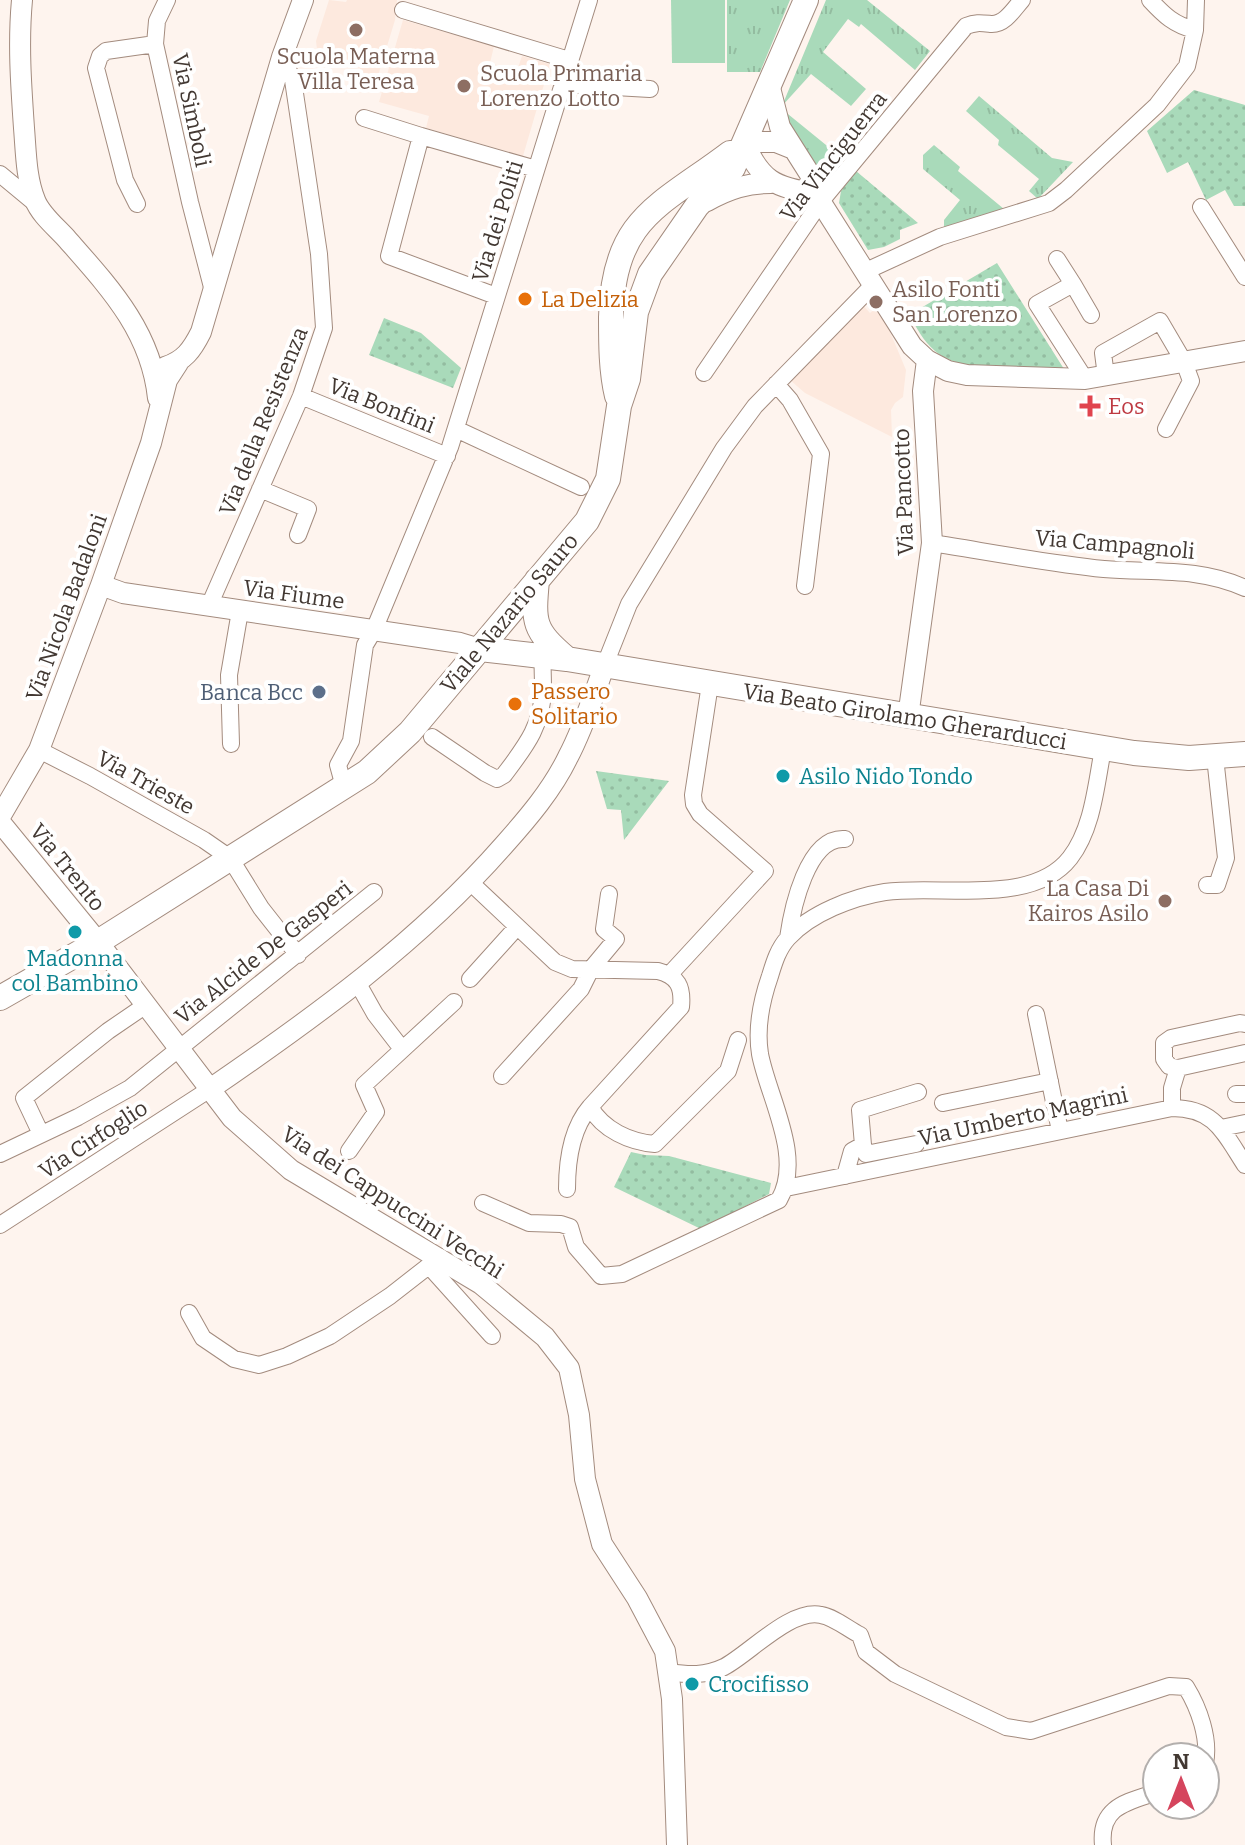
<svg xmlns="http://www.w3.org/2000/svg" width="1245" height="1845" font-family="Bitter,serif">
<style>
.built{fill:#fde9de}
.grass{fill:url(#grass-tufts)}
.park{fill:url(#park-dots)}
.pitch{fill:#a9daba}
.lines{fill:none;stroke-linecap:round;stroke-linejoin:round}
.minor-casing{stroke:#a38b7e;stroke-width:18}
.tertiary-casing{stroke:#a38b7e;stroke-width:22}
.secondary-casing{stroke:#a38b7e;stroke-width:26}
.minor{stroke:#fff;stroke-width:16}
.tertiary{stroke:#fff;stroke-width:20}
.secondary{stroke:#fff;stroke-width:24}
.education-dot{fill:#8d6e63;stroke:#fff;stroke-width:3}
.food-dot{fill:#e8710a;stroke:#fff;stroke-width:3}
.health-dot{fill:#e0444e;stroke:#fff;stroke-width:3}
.service-dot{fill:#5c6f8a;stroke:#fff;stroke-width:3}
.culture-dot{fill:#0f9aa8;stroke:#fff;stroke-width:3}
.labels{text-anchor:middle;stroke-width:8;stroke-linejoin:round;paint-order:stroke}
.education-label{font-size:22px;fill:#785e54;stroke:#fff;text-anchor:start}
.street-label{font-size:22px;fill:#423832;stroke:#fff}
.food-label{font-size:22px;fill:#c56008;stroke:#fff;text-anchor:start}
.health-label{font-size:22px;fill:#be3a42;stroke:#fff;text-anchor:start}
.service-label{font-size:22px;fill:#4e5e75;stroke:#fff;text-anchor:end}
.culture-label{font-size:22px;fill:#0d838f;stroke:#fff;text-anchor:start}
</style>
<defs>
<pattern id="grass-tufts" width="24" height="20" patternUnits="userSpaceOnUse" patternTransform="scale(2)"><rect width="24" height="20" fill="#a9daba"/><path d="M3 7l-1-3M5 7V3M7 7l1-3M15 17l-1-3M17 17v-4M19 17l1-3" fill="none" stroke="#93bca0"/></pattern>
<pattern id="park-dots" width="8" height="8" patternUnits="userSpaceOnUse" patternTransform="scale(2)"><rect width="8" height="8" fill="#a9daba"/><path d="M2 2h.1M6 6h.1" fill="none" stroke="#93bca0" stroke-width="1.8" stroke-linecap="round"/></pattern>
</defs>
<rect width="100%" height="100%" fill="#fef4ee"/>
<path class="built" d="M329,0L346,2L347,0H397L395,20L377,79L359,73L360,68L343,63L344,59L324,55L317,49L316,41Z
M403,20L494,46L490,63L517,71L522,56L550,64L523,156L426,128L429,116L379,102Z
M862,304L870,313L875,309L885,320L906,370L903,397L895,403L891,410L892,437L805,393L790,380Z"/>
<path class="grass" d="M727,0H790L760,72H727Z
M826,0H867L930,51L915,70L861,24L859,27L848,19L823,52L866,89L851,106L811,74L782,106Z
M979,96L1052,158L1073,162L1038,199L1029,191L1039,179L998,145L999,140L966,111Z
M783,110L842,158L832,171H817L791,130Z
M934,145L960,167L958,171L1004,209L944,227V220L960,200L923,169V155Z"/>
<path class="park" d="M1194,90L1245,105V206H1234L1225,190L1206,200L1188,162L1167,173L1147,131Z
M856,171L918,223L900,230V239L884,247L868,250L839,203L841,191Z
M997,263L1064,369C1028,368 963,375 935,351C923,341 917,328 909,315Z
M384,318L421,333L461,368L453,388L369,355Z
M596,771L669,781L624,840L621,810L607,809Z
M631,1152L645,1155L669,1156L771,1183L769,1194L701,1229L614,1187Z"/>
<path class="pitch" d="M671,0H725V63H672Z"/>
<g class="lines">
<defs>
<path id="minor" d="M167,0L157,21L155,44L190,202L213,291
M1150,0C1164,15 1174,25 1195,30
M403,10L569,60
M562,84L650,89
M364,118L421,136
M0,174L35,203
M137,204L125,180L96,68L100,56L106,51L155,44
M1201,207L1245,277
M1057,259L1073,284L1037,304L1085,379
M866,271L940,237L1049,203L1066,190L1157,105L1187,66L1195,30L1196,0
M1073,284L1091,315
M496,296L389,256L421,136L536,169
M704,373L822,200L966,26C976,22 981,23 992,24C1005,24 1014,9 1022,0
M1106,376L1103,353L1160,321L1184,362L1191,381L1166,429
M776,384L790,400L821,454L805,586
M301,396L447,456
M456,429L581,487
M260,489L308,509L298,535
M932,543C989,552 1046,563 1104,569C1153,573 1199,567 1245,588
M209,606L301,396L324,328L319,254L293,80L282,57
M604,667L629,604L724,448L755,406L874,284
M432,737L485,773L497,779L504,775C525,747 543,725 543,688C543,675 542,662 543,649
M231,744L229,675L240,611
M39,750L90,776L204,840L230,858L261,908L298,955
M344,787L338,765L351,741L365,645L374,630L450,447L589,0
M470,882L555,962L572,969L658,971C678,976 683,987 681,1007L590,1107C603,1130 630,1142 655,1144L728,1071L738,1040
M1207,885H1217L1226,858L1215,757
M788,938C792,910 807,836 845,839
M670,974L765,871L700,814L694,804L693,795L710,684
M470,979L517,927
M357,982L375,1014L402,1049
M1036,1014L1060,1131
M1245,1024L1240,1023L1171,1038L1164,1043V1059L1169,1066L1178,1068L1245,1053
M502,1076L581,989L591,969L616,939L604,929L609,894
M1236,1094H1245
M943,1103L1050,1081
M1172,1108V1088L1178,1068
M1221,1128L1245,1123
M41,1134L24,1098L108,1031L146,1005
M863,1145L860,1110L918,1092
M349,1151L376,1112L364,1085L454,1002
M0,1154L78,1117L130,1088L374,892
M845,1176L852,1151L863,1145L866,1154L916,1144
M786,1188L1172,1108C1215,1108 1224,1133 1245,1165
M567,1189C567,1161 571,1129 590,1107
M483,1203L529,1223L561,1224L570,1227L576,1247L601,1276L622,1274L779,1200C804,1157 768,1097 760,1054C756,1029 762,999 770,976C774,963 778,949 788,938C811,913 853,897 885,892C940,884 1032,907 1070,858C1093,828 1096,785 1103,749
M0,1225L210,1089
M429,1266L492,1336
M189,1313L203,1338L234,1359L259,1365L287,1356L330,1336L390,1296L440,1257
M669,1672C689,1675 705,1676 724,1667C749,1654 791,1608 821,1615C834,1617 848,1629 860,1635L866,1652L895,1674L1006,1727L1031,1731L1169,1686L1186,1687C1199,1708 1210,1739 1205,1763
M1103,1845C1099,1806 1128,1802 1157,1792"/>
<path id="tertiary" d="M22,0C18,43 21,85 24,128C26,152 26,178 35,200C40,214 56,227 66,238C109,287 151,331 158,398
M769,84L780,127L811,176L815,193L912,346L927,360L948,371L967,375L1085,379L1245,351
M791,148L776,142H744C760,180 775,188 815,193
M707,201C729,189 747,183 771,183
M165,367C184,361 192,350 201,332L282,57L303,0
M101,585L123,593L460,643L480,649
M908,717L932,543L923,391L927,360
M0,817L39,750L101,585L151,443L167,380L178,363
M0,822L98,942L232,1118L291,1170L481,1284L545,1337L569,1368L579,1415L585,1479L602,1544L637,1598L665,1651L672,1699L677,1845
M210,1089C315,1017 419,942 504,845C528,818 552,790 568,757C583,729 593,697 604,667"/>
<path id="secondary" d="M617,396C611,371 611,344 611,317C613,218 660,206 730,153
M537,580C533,623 533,630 567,659
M480,649L567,659L1134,753L1189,758L1245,754
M0,998L98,942L367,772L410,732L587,521L608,479L619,406L628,379L636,312L650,274L697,206L733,168L806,0"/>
</defs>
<use href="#minor" class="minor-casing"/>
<use href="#tertiary" class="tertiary-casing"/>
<use href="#secondary" class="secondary-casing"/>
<use href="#minor" class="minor"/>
<use href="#tertiary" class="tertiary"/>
<use href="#secondary" class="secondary"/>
</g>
<g class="education-dot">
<circle cx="356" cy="30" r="8"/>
<circle cx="464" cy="86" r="8"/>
<circle cx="876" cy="302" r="8"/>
<circle cx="1165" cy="901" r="8"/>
</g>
<g class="food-dot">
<circle cx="525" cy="299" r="8"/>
<circle cx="515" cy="704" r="8"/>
</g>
<path class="health-dot" d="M1086 394h8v8h8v8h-8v8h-8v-8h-8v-8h8z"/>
<circle class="service-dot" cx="319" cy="692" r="8"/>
<g class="culture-dot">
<circle cx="783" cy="776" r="8"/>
<circle cx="75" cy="932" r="8"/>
<circle cx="692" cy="1684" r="8"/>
</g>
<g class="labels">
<g class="education-label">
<text x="356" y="64" text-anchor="middle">Scuola Materna<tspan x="356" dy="25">Villa Teresa</tspan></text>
<text x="480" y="81">Scuola Primaria<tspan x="480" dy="25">Lorenzo Lotto</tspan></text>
<text x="892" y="297">Asilo Fonti<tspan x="892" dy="25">San Lorenzo</tspan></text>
<text x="1149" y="896" text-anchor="end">La Casa Di<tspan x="1149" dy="25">Kairos Asilo</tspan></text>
</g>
<g class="street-label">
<text transform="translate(192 110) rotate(78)" y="8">Via Simboli</text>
<text transform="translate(833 156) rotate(-52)" y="8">Via Vinciguerra</text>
<text transform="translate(497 221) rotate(-73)" y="8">Via dei Politi</text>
<text transform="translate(382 405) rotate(22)" y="8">Via Bonfini</text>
<text transform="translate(263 421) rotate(-68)" y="8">Via della Resistenza</text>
<text transform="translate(903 492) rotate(-92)" y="8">Via Pancotto</text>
<text transform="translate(1115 544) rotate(5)" y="8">Via Campagnoli</text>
<text transform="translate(294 594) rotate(8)" y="8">Via Fiume</text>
<text transform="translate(66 607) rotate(-70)" y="8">Via Nicola Badaloni</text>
<text transform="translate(509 613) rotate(-50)" y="8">Viale Nazario Sauro</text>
<text transform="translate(905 716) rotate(9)" y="8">Via Beato Girolamo Gherarducci</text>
<text transform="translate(146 782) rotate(29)" y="8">Via Trieste</text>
<text transform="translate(68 867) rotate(51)" y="8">Via Trento</text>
<text transform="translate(263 952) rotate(-38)" y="8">Via Alcide De Gasperi</text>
<text transform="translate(1023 1116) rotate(-12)" y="8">Via Umberto Magrini</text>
<text transform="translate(93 1139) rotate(-33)" y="8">Via Cirfoglio</text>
<text transform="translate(393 1202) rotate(33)" y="8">Via dei Cappuccini Vecchi</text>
</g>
<g class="food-label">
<text x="541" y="307">La Delizia</text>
<text x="531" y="699">Passero<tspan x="531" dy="25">Solitario</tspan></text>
</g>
<g class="health-label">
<text x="1108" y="414">Eos</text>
</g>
<g class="service-label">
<text x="303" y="700">Banca Bcc</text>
</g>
<g class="culture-label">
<text x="799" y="784">Asilo Nido Tondo</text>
<text x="75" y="966" text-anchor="middle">Madonna<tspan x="75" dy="25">col Bambino</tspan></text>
<text x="708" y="1692">Crocifisso</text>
</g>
</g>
<g transform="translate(1181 1781)"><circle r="38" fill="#ffffff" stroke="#b3afad" stroke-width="2"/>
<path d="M0-6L14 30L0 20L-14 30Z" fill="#d5455d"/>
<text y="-12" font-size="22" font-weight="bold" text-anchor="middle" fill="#423832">N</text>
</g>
</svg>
